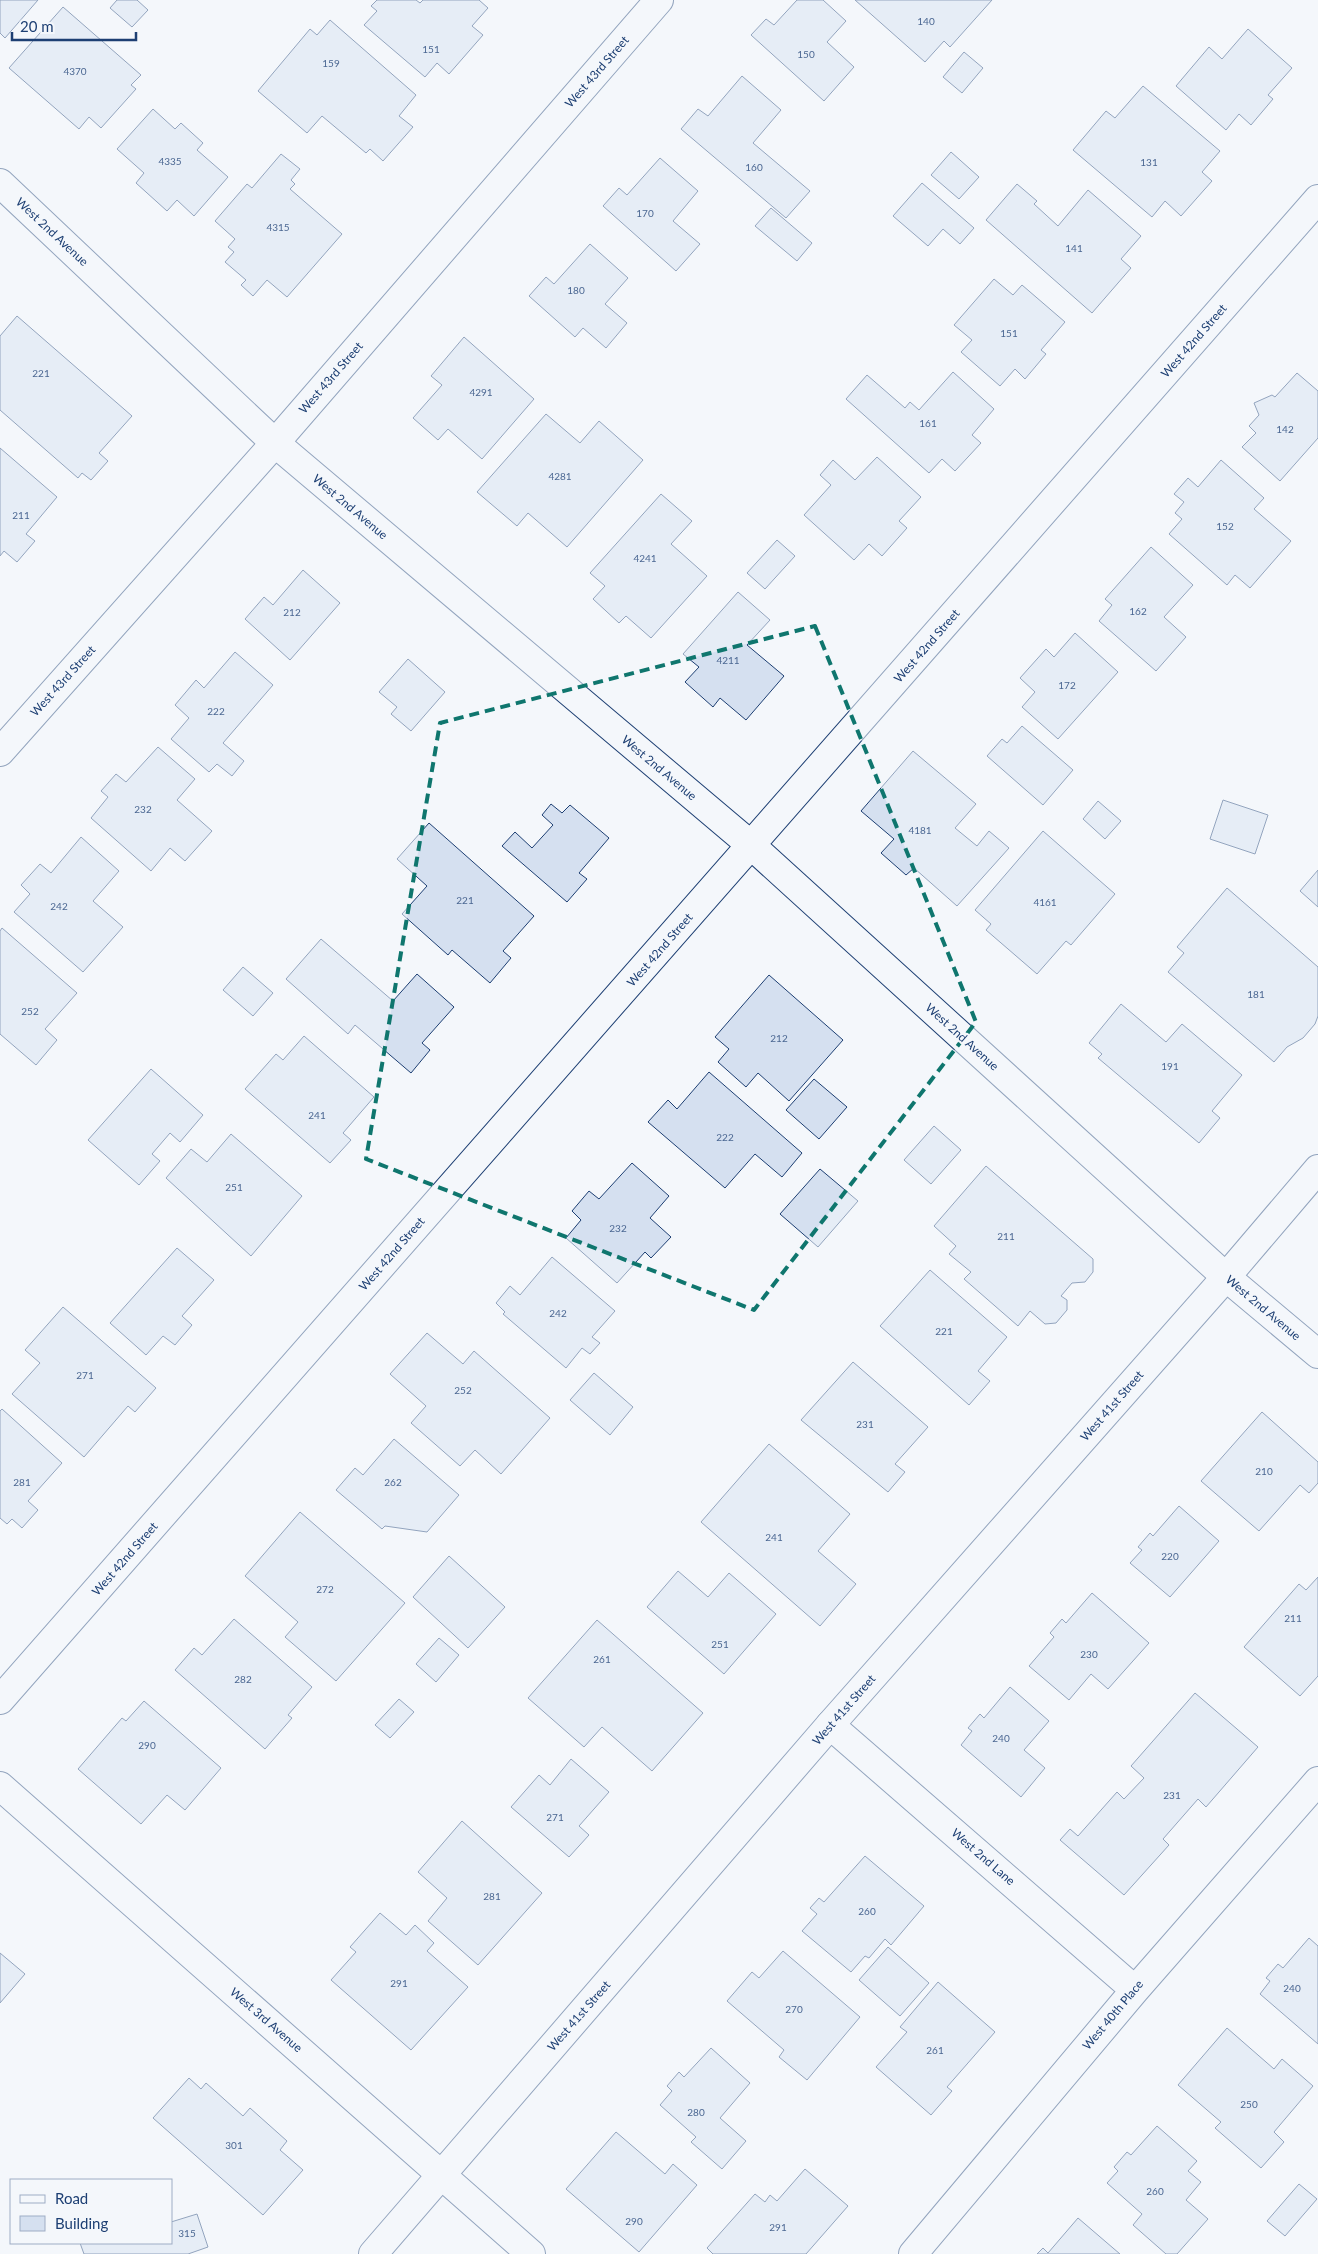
<svg xmlns="http://www.w3.org/2000/svg" width="1318" height="2254" font-family="Lato,sans-serif">
<style>
.building{fill:#d5e0f0;stroke:#1d3f73}
.lines{fill:none;stroke-linecap:round;stroke-linejoin:round}
.minor-casing{stroke:#1d3f73;stroke-width:30}
.tertiary-casing{stroke:#1d3f73;stroke-width:30}
.minor{stroke:#f4f7fb;stroke-width:28}
.tertiary{stroke:#f4f7fb;stroke-width:28}
.marked{fill:none;stroke:#0f766e;stroke-width:4;stroke-dasharray:10 6;stroke-linejoin:round}
.labels{text-anchor:middle;stroke-width:4;stroke-linejoin:round;paint-order:stroke}
.number-label{font-size:10px;fill:#4b6792}
.street-label{font-size:12px;fill:#1d3f73;stroke:#f4f7fb}
</style>
<rect width="100%" height="100%" fill="#f4f7fb"/>
<path class="building" d="M0,0H38L5,38L0,33Z
M117,0H137L148,10L132,27L110,8Z
M377,0H416L420,3L423,0H479L488,8L472,26L483,35L449,74L437,63L425,77L364,25L377,11L371,6Z
M797,0H823L846,21L827,42L854,67L824,101L751,35L766,19L774,25Z
M855,0H992L950,47L944,41L925,62Z
M63,7L141,75L131,85L136,89L101,128L89,117L79,129L9,68Z
M330,20L416,95L399,116L413,127L383,161L370,149L366,153L322,116L307,133L258,91L310,29L317,35Z
M1248,29L1292,68L1268,95L1273,99L1251,125L1239,114L1226,130L1176,86L1209,47L1222,59Z
M964,52L983,68L962,93L943,77Z
M742,76L781,110L753,143L810,191L786,218L681,129L698,109L708,116Z
M1143,86L1220,151L1202,172L1212,181L1181,216L1165,201L1152,217L1073,150L1106,111L1115,118Z
M153,109L175,129L181,123L203,143L197,150L228,177L194,216L177,200L167,211L136,183L144,173L117,149Z
M951,152L979,177L959,199L931,175Z
M281,154L300,169L291,180L295,184L290,189L342,234L287,297L267,280L253,296L241,285L246,280L225,262L234,252L228,247L235,239L215,221L247,184L252,188Z
M660,158L698,191L673,221L700,244L676,271L603,206L619,188L627,195Z
M922,183L974,228L960,244L943,229L928,246L893,216Z
M1017,184L1037,201L1034,204L1058,226L1088,190L1141,236L1121,259L1131,268L1092,313L986,220Z
M771,208L812,243L797,261L755,226Z
M590,244L628,278L605,304L627,323L606,348L583,328L575,337L529,296L546,277L554,284Z
M994,279L1013,295L1022,285L1065,322L1041,350L1046,354L1025,379L1015,369L1000,386L961,352L972,340L954,325Z
M17,316L132,416L99,453L108,461L91,480L82,473L78,478L0,410V336Z
M464,337L534,399L482,459L448,429L438,440L413,418L442,385L431,376Z
M953,372L994,409L972,435L981,443L955,471L942,459L929,473L846,399L867,375L905,408L910,402L919,410Z
M1297,373L1318,391V438L1280,481L1242,447L1256,433L1249,426L1259,415L1254,403L1272,395L1275,397Z
M546,414L580,443L599,421L643,460L567,547L528,513L517,526L477,492Z
M0,448L57,497L26,534L35,541L17,562L4,551L0,556Z
M877,457L921,497L899,521L907,528L882,556L869,544L854,560L804,515L831,485L820,475L833,460L855,480Z
M1221,460L1264,498L1254,509L1291,541L1250,588L1235,575L1227,585L1169,534L1182,519L1175,513L1184,502L1174,494L1188,478L1198,487Z
M661,494L692,521L671,544L707,576L651,638L626,616L619,623L593,599L605,586L590,573Z
M777,540L795,556L765,589L747,573Z
M1151,547L1193,585L1164,617L1186,637L1156,671L1099,621L1112,605L1105,599Z
M303,570L340,603L290,660L245,619L264,597L273,605Z
M738,592L770,620L747,645L784,676L746,720L720,698L713,707L685,682L699,667L683,654Z
M1075,633L1118,672L1058,739L1022,707L1035,692L1020,678L1046,649L1054,657Z
M235,652L273,685L223,743L244,761L232,776L217,764L209,772L171,739L189,718L175,705L196,680L204,688Z
M408,659L445,692L411,731L391,714L397,707L379,692Z
M1022,726L1073,770L1043,805L987,756L1002,739L1007,743Z
M158,747L195,779L177,800L212,831L185,861L170,848L151,871L91,818L108,797L101,791L116,774L126,782Z
M913,751L976,804L955,828L977,846L989,831L1009,848L957,906L914,868L906,875L881,853L894,839L861,811Z
M1223,800L1268,815L1255,854L1210,839Z
M1098,801L1121,821L1105,839L1083,819Z
M551,804L562,813L570,805L609,838L579,873L587,879L567,902L502,846L515,832L532,848L553,825L542,815Z
M429,823L534,916L503,951L511,958L490,983L452,950L448,955L402,914L427,886L397,859Z
M1043,831L1115,894L1071,945L1066,941L1037,974L986,930L991,924L975,910Z
M81,837L119,871L93,901L123,927L83,972L14,912L30,894L21,885L40,864L51,873Z
M1318,870V907L1300,891Z
M1227,888L1318,967V1016L1315,1024L1303,1038L1287,1047L1274,1062L1168,972L1184,953L1177,947Z
M2,928L77,993L45,1029L57,1040L36,1065L0,1034V931Z
M321,939L393,1001L417,974L454,1007L422,1043L430,1050L411,1073L355,1025L348,1034L286,979Z
M243,967L273,993L253,1016L223,990Z
M769,975L843,1040L789,1101L758,1073L746,1087L718,1062L729,1049L715,1037Z
M1121,1004L1166,1042L1182,1024L1242,1075L1212,1111L1220,1118L1199,1143L1098,1058L1102,1054L1089,1043Z
M304,1036L374,1097L343,1133L351,1140L330,1163L245,1089L276,1054L283,1060Z
M151,1069L203,1115L180,1142L170,1133L152,1154L160,1161L139,1185L88,1140Z
M709,1072L802,1153L782,1177L755,1154L725,1188L648,1122L668,1100L677,1109Z
M814,1079L847,1107L819,1139L786,1110Z
M934,1126L961,1150L931,1184L904,1160Z
M231,1134L302,1196L251,1256L166,1178L191,1149L207,1162Z
M632,1163L669,1196L650,1218L671,1237L651,1258L645,1252L617,1283L566,1238L581,1220L572,1211L589,1191L599,1199Z
M986,1166L1093,1259V1272L1085,1282L1072,1283L1061,1296L1067,1300V1310L1056,1323L1045,1324L1030,1311L1018,1326L964,1279L971,1272L949,1254L956,1246L934,1226Z
M820,1169L858,1201L818,1247L780,1214Z
M177,1248L214,1280L182,1316L192,1325L175,1345L163,1336L146,1355L110,1323Z
M552,1257L615,1311L592,1337L600,1343L590,1354L582,1348L566,1368L503,1314L505,1312L496,1303L510,1286L520,1295Z
M930,1270L1007,1337L978,1371L990,1381L969,1405L880,1326Z
M63,1307L156,1388L135,1412L128,1406L84,1457L12,1394L40,1363L25,1350Z
M427,1333L463,1364L474,1351L550,1418L501,1474L475,1450L460,1466L411,1423L426,1406L390,1374Z
M853,1362L928,1427L895,1464L905,1472L888,1492L801,1420Z
M594,1373L633,1407L610,1435L570,1400Z
M2,1409L62,1463L28,1501L38,1510L22,1528L12,1519L7,1524L0,1518V1411Z
M1262,1412L1318,1462V1483L1309,1493L1300,1485L1259,1531L1201,1481Z
M394,1439L459,1495L427,1532L385,1526L382,1529L336,1490L355,1468L363,1475Z
M769,1444L850,1514L818,1551L856,1584L820,1626L701,1522Z
M1179,1506L1219,1541L1170,1597L1130,1563L1142,1550L1138,1547L1150,1533L1153,1536Z
M300,1512L405,1603L336,1681L285,1637L298,1622L245,1576Z
M449,1556L505,1607L468,1648L413,1597Z
M678,1571L708,1597L729,1573L776,1614L724,1674L647,1607Z
M1318,1577V1676L1300,1696L1244,1647L1299,1584L1306,1590Z
M1092,1593L1149,1643L1108,1689L1091,1674L1069,1700L1029,1666L1054,1637L1050,1633L1062,1619L1066,1623Z
M234,1619L312,1687L288,1715L292,1718L265,1749L175,1670L194,1648L202,1655Z
M597,1620L703,1713L652,1771L602,1727L584,1747L528,1698Z
M439,1638L459,1655L436,1682L416,1664Z
M1010,1687L1049,1721L1024,1750L1045,1768L1021,1797L961,1745L972,1731L968,1728L980,1714L984,1718Z
M1195,1693L1258,1747L1206,1807L1198,1799L1163,1839L1169,1845L1124,1895L1060,1840L1070,1829L1078,1836L1117,1792L1124,1799L1144,1778L1131,1766Z
M399,1699L414,1712L390,1738L375,1725Z
M144,1701L221,1768L185,1810L167,1795L141,1824L78,1769L122,1718L126,1721Z
M571,1759L609,1792L579,1826L589,1835L569,1857L511,1807L539,1775L550,1785Z
M462,1821L542,1893L478,1965L428,1921L447,1898L418,1872Z
M865,1856L924,1906L891,1945L885,1939L869,1958L865,1956L851,1972L802,1931L817,1914L810,1908L819,1898L824,1902Z
M380,1913L406,1935L415,1925L434,1943L427,1951L468,1987L411,2050L331,1980L356,1952L350,1947Z
M1309,1938L1318,1946V2044L1260,1994L1270,1981L1266,1978L1278,1964L1283,1968Z
M888,1947L929,1983L900,2016L859,1980Z
M783,1951L860,2017L807,2080L779,2057L784,2050L727,2001L752,1972L759,1978Z
M0,1953L25,1974L0,2003Z
M938,1982L995,2032L947,2087L952,2091L931,2115L876,2067L907,2032L900,2027Z
M1227,2028L1274,2069L1282,2059L1313,2086L1274,2132L1284,2142L1261,2168L1215,2128L1221,2122L1178,2085Z
M711,2048L750,2083L720,2118L746,2141L722,2169L691,2142L696,2137L660,2105L672,2091L667,2086L679,2072L684,2077Z
M189,2078L201,2089L206,2083L243,2116L250,2108L287,2141L280,2150L303,2170L263,2215L153,2118Z
M1157,2126L1197,2161L1188,2171L1201,2182L1186,2200L1208,2219L1177,2254H1166L1133,2225L1142,2214L1107,2183L1118,2171L1114,2167L1127,2152L1131,2155Z
M616,2132L665,2174L673,2164L697,2185L639,2252L566,2189Z
M805,2169L848,2206L806,2254H713L707,2248L755,2194L765,2202L770,2195L777,2201Z
M1299,2184L1317,2199L1285,2236L1267,2221Z
M197,2214L208,2247L188,2254H84L80,2243H171V2222Z
M1078,2218L1120,2254H1037L1043,2248L1048,2253Z"/>
<g class="lines">
<defs>
<path id="minor" d="M0,183L275,443L752,846L1226,1277L1318,1354
M0,752L275,443L659,0
M0,1700L1318,199
M830,1725L1135,1990
M0,1786L531,2254
M913,2254L1135,1990L1318,1781"/>
<path id="tertiary" d="M373,2254L830,1725L1226,1277L1318,1169"/>
</defs>
<use href="#minor" class="minor-casing"/>
<use href="#tertiary" class="tertiary-casing"/>
<use href="#minor" class="minor"/>
<use href="#tertiary" class="tertiary"/>
</g>
<path d="M0 0H1318V2254H0ZM815,626L976,1022L754,1310L366,1159L440,723Z" fill="#f4f7fb" fill-opacity=".55" fill-rule="evenodd"/>
<path class="marked" d="M815,626L976,1022L754,1310L366,1159L440,723Z"/>
<g class="labels">
<g class="number-label">
<text x="926" y="25">140</text>
<text x="431" y="53">151</text>
<text x="806" y="58">150</text>
<text x="331" y="67">159</text>
<text x="75" y="75">4370</text>
<text x="170" y="165">4335</text>
<text x="1149" y="166">131</text>
<text x="754" y="171">160</text>
<text x="645" y="217">170</text>
<text x="278" y="231">4315</text>
<text x="1074" y="252">141</text>
<text x="576" y="294">180</text>
<text x="1009" y="337">151</text>
<text x="41" y="377">221</text>
<text x="481" y="396">4291</text>
<text x="928" y="427">161</text>
<text x="1285" y="433">142</text>
<text x="560" y="480">4281</text>
<text x="21" y="519">211</text>
<text x="1225" y="530">152</text>
<text x="645" y="562">4241</text>
<text x="1138" y="615">162</text>
<text x="292" y="616">212</text>
<text x="728" y="664">4211</text>
<text x="1067" y="689">172</text>
<text x="216" y="715">222</text>
<text x="143" y="813">232</text>
<text x="920" y="834">4181</text>
<text x="465" y="904">221</text>
<text x="1045" y="906">4161</text>
<text x="59" y="910">242</text>
<text x="1256" y="998">181</text>
<text x="30" y="1015">252</text>
<text x="779" y="1042">212</text>
<text x="1170" y="1070">191</text>
<text x="317" y="1119">241</text>
<text x="725" y="1141">222</text>
<text x="234" y="1191">251</text>
<text x="618" y="1232">232</text>
<text x="1006" y="1240">211</text>
<text x="558" y="1317">242</text>
<text x="944" y="1335">221</text>
<text x="85" y="1379">271</text>
<text x="463" y="1394">252</text>
<text x="865" y="1428">231</text>
<text x="1264" y="1475">210</text>
<text x="22" y="1486">281</text>
<text x="393" y="1486">262</text>
<text x="774" y="1541">241</text>
<text x="1170" y="1560">220</text>
<text x="325" y="1593">272</text>
<text x="1293" y="1622">211</text>
<text x="720" y="1648">251</text>
<text x="1089" y="1658">230</text>
<text x="602" y="1663">261</text>
<text x="243" y="1683">282</text>
<text x="1001" y="1742">240</text>
<text x="147" y="1749">290</text>
<text x="1172" y="1799">231</text>
<text x="555" y="1821">271</text>
<text x="492" y="1900">281</text>
<text x="867" y="1915">260</text>
<text x="399" y="1987">291</text>
<text x="1292" y="1992">240</text>
<text x="794" y="2013">270</text>
<text x="935" y="2054">261</text>
<text x="1249" y="2108">250</text>
<text x="696" y="2116">280</text>
<text x="234" y="2149">301</text>
<text x="1155" y="2195">260</text>
<text x="634" y="2225">290</text>
<text x="778" y="2231">291</text>
<text x="187" y="2237">315</text>
</g>
<g class="street-label">
<text transform="translate(597 72) rotate(-49)" y="4">West 43rd Street</text>
<text transform="translate(52 232) rotate(43)" y="4">West 2nd Avenue</text>
<text transform="translate(1194 341) rotate(-49)" y="4">West 42nd Street</text>
<text transform="translate(331 378) rotate(-49)" y="4">West 43rd Street</text>
<text transform="translate(350 507) rotate(40)" y="4">West 2nd Avenue</text>
<text transform="translate(927 646) rotate(-49)" y="4">West 42nd Street</text>
<text transform="translate(63 681) rotate(-48)" y="4">West 43rd Street</text>
<text transform="translate(659 768) rotate(40)" y="4">West 2nd Avenue</text>
<text transform="translate(660 950) rotate(-49)" y="4">West 42nd Street</text>
<text transform="translate(962 1037) rotate(42)" y="4">West 2nd Avenue</text>
<text transform="translate(392 1254) rotate(-49)" y="4">West 42nd Street</text>
<text transform="translate(1263 1308) rotate(40)" y="4">West 2nd Avenue</text>
<text transform="translate(1112 1406) rotate(-49)" y="4">West 41st Street</text>
<text transform="translate(125 1559) rotate(-49)" y="4">West 42nd Street</text>
<text transform="translate(844 1710) rotate(-49)" y="4">West 41st Street</text>
<text transform="translate(983 1857) rotate(41)" y="4">West 2nd Lane</text>
<text transform="translate(1113 2015) rotate(-50)" y="4">West 40th Place</text>
<text transform="translate(579 2016) rotate(-49)" y="4">West 41st Street</text>
<text transform="translate(266 2020) rotate(41)" y="4">West 3rd Avenue</text>
</g>
</g>
<rect x="10" y="2179" width="162" height="65" fill="#f4f7fb" stroke="#9eadc5"/>
<rect x="20" y="2195" width="25" height="8" fill="#f4f7fb" stroke="#9eadc5"/>
<text x="55" y="2204" font-size="15" fill="#1d3f73">Road</text>
<rect x="20" y="2216" width="25" height="15" fill="#d5e0f0" stroke="#9eadc5"/>
<text x="55" y="2229" font-size="15" fill="#1d3f73">Building</text>
<path d="M12 32v8h124v-8" fill="none" stroke="#1d3f73" stroke-width="2.5"/>
<text x="20" y="32" font-size="15" fill="#1d3f73" stroke="#f4f7fb" stroke-width="4" paint-order="stroke">20 m</text>
</svg>
